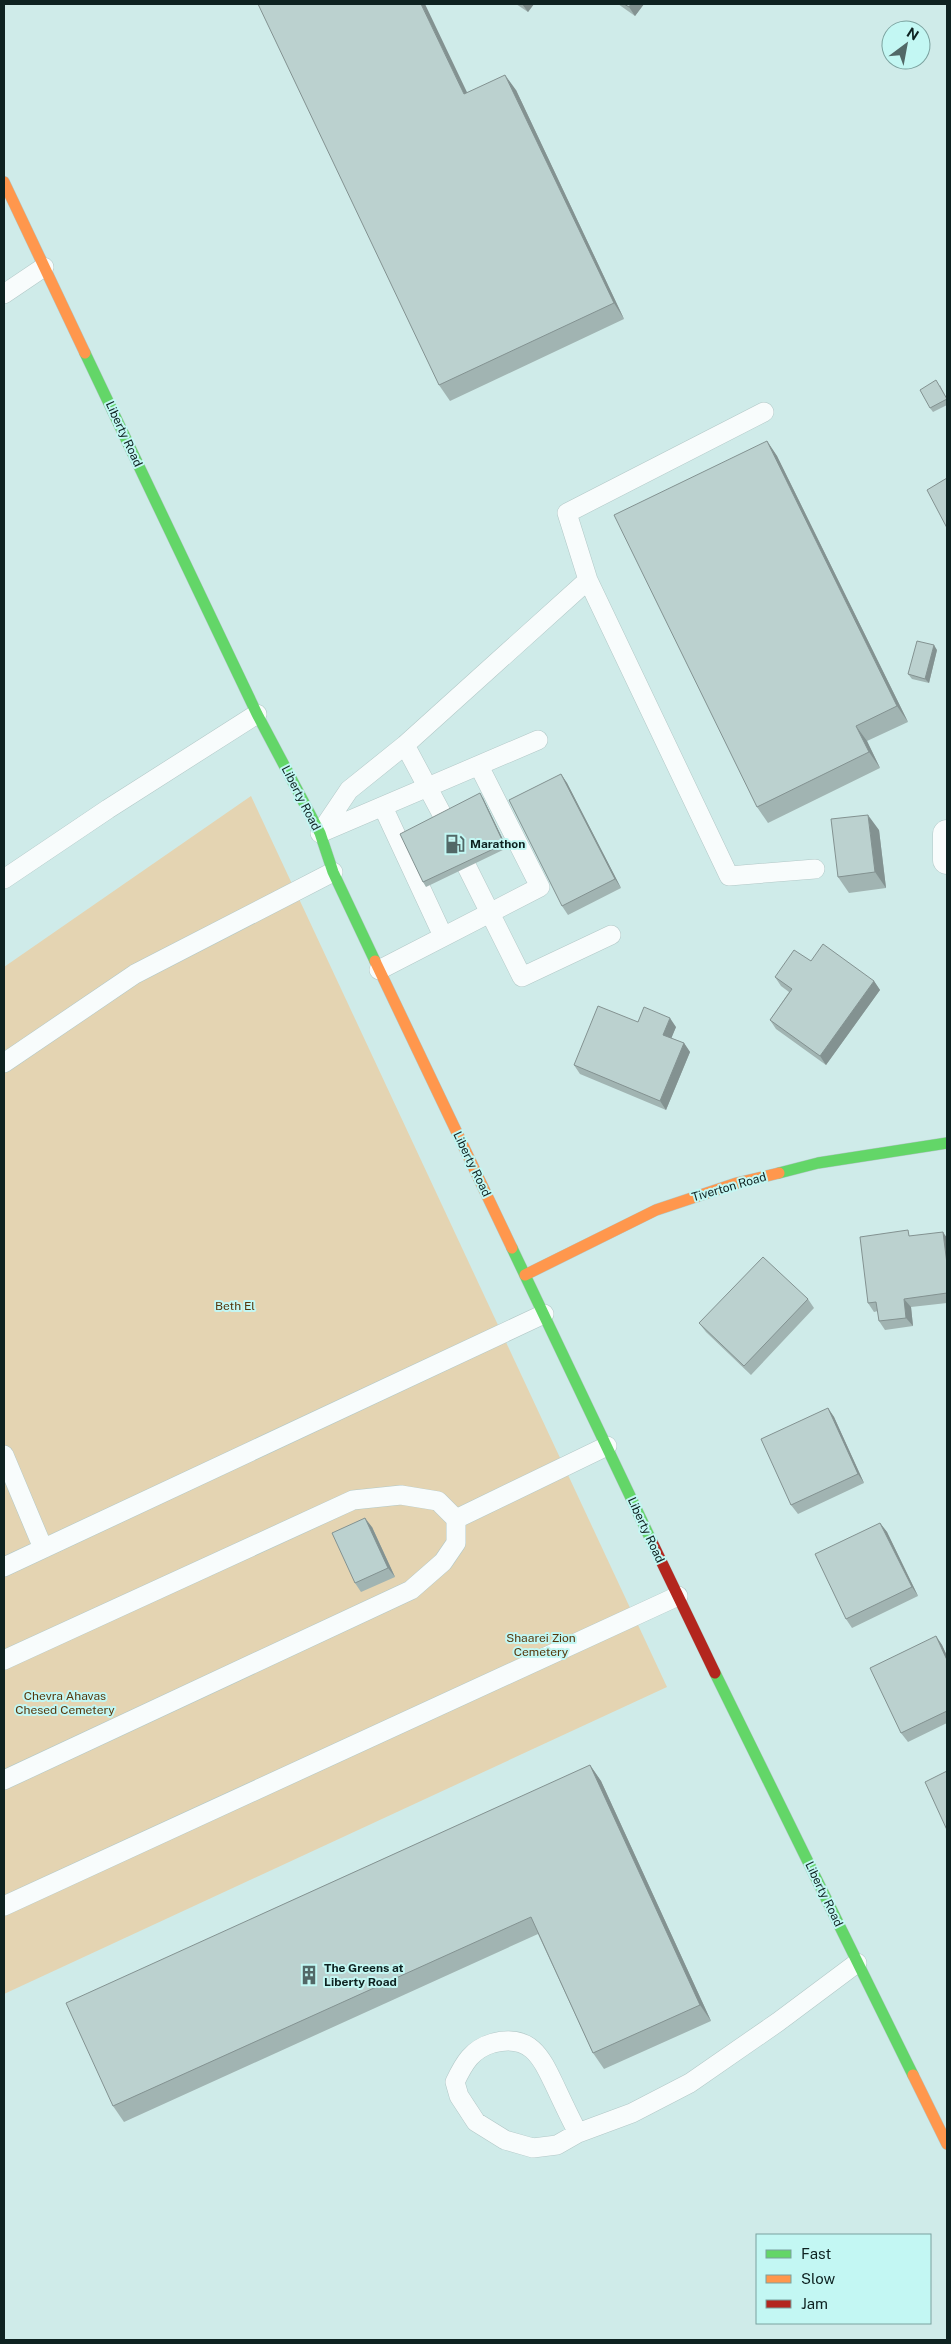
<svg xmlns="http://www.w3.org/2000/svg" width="951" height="2344" font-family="'Public Sans',sans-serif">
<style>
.green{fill:#e4d4b2}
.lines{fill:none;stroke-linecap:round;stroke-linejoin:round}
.lane-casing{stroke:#b2c8c7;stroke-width:20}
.street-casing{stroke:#b2c8c7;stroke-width:29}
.fast-casing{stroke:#b2c8c7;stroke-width:12}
.slow-casing{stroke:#b2c8c7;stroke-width:12}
.jam-casing{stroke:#b2c8c7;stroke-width:12}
.lane{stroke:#f8fcfc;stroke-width:19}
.street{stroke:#f8fcfc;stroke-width:28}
.fast{stroke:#63d668;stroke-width:11}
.slow{stroke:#ff974d;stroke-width:11}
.jam{stroke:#b3261e;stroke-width:11}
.wall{fill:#a1b4b2}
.shaded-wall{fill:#839291}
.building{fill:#bbd1cf;stroke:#839291}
.labels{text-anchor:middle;stroke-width:4;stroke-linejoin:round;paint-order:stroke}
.street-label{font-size:12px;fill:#0e2221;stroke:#c3f7f3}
.poi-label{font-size:12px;font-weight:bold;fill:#0e2221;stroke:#c3f7f3;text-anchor:start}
.park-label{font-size:12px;fill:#56370c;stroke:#c3f7f3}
</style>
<rect width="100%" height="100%" fill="#cfebe9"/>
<path class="green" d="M251,796L667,1687L4,1994V967Z"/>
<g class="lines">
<defs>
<path id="lane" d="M4,294L44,267
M588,580L729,876L815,869
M405,745L444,818
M383,807L443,936
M320,833L349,790L405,745L588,580L567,513L764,412
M320,833L538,740
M467,867L522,977L611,935
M4,879L108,809L257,714
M379,970L540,887L479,766
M4,1063L135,974L333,872
M4,1455L43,1548
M456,1519L607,1446
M4,1567L544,1314
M4,1660L353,1500L401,1495L438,1501L456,1519V1543L443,1562L411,1590L4,1780
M4,1906L678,1596
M578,2133C570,2118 563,2103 556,2088C542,2059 532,2033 493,2043C472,2049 464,2063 455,2082L459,2096L476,2122L505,2140L533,2148L557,2145L578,2133L632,2113L690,2083L778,2022L857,1963"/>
<path id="street" d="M947,834V860"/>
<path id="fast" d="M85,353L257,714L320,833L333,872L375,961
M779,1173L818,1163L947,1143
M512,1248L652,1542
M715,1673L913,2075"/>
<path id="slow" d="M4,182L85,353
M375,961L512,1248
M525,1275L656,1210L737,1183L779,1173
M913,2075L947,2144"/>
<path id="jam" d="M652,1542L715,1673"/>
</defs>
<use href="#lane" class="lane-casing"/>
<use href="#street" class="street-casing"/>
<use href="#fast" class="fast-casing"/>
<use href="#slow" class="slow-casing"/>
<use href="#jam" class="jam-casing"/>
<use href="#lane" class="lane"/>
<use href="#street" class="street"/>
<use href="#fast" class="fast"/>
<use href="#slow" class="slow"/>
<use href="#jam" class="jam"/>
</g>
<path class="wall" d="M516,4H534L528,12Z
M618,4H644L635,16Z
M516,90L624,319L450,401L439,385L467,92Z
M940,385L947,399V405L933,412L930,408Z
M767,441L777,456L908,722L867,741L880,768L768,823L757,807Z
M937,650L929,683L912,679L908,674Z
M561,774L567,783L621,888L568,915L562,906Z
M483,798L507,848L426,887L423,882Z
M879,830L886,888L849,893L838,877Z
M775,977L874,981L880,990L826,1065L776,1029L770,1020L789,992L781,986Z
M638,1022L676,1027L671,1038L684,1043L690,1052L666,1110L580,1074L574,1065Z
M912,1236L947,1238V1303L911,1307L913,1326L885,1330L879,1321L878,1311L874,1312L868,1303Z
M808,1299L814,1308L751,1375L706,1332L699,1323Z
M828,1408L834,1417L864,1483L798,1514L791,1505Z
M880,1523L887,1532L918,1596L852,1628L846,1619Z
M372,1527L395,1577L361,1592L355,1583Z
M936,1636L942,1645L947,1656V1723L908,1742L901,1733Z
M590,1765L601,1781L711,2021L604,2069L593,2053L538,1934L124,2122L113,2106Z"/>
<path class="shaded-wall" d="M421,4H425L475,109L464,94Z
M522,4H534L528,12Z
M631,4H644L635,16L629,7Z
M505,75L516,90L624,319L614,303Z
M767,441L777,456L908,722L897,706Z
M934,645L937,650L929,683L925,679Z
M856,726L867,741L880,768L869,752Z
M561,774L567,783L621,888L615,879Z
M480,793L483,798L507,848L504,844Z
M868,815L879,830L886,888L875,872Z
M874,981L880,990L826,1065L820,1056Z
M670,1018L676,1027L669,1044L663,1035Z
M684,1043L690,1052L666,1110L660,1101Z
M943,1232L947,1238V1264Z
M904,1299L911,1307L913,1326L906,1318Z
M828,1408L834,1417L864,1483L858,1474Z
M365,1518L372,1527L395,1577L388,1568Z
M880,1523L887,1532L918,1596L912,1587Z
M936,1636L942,1645L947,1656V1660Z
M590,1765L601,1781L711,2021L700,2005Z"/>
<path class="building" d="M258,4H421L464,94L505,75L614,303L439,385Z
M624,4H631L629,7Z
M936,380L947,399L930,408L920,390Z
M767,441L897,706L856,726L869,752L757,807L614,515Z
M947,478V528L927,490Z
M917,641L934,645L925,679L908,674Z
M561,774L615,879L562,906L509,800Z
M480,793L504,844L423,882L400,834Z
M868,815L875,872L838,877L831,819Z
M823,944L874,981L820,1056L770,1020L792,989L775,977L794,950L811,961Z
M598,1006L638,1022L644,1007L670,1018L663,1035L684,1043L660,1101L574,1065Z
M908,1230L909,1236L943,1232L947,1264V1293L904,1299L906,1318L879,1321L876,1302L868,1303L860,1237Z
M763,1257L808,1299L744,1366L699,1323Z
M828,1408L858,1474L791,1505L761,1439Z
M365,1518L388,1568L355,1583L332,1533Z
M880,1523L912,1587L846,1619L815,1554Z
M936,1636L947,1660V1711L901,1733L870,1668Z
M590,1765L700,2005L593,2053L531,1917L113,2106L66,2003Z
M947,1771V1830L925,1782Z"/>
<defs>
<symbol id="fuel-bare" viewBox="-9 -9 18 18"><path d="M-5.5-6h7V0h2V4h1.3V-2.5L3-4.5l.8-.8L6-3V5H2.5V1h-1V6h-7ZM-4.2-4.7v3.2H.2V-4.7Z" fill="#526867" stroke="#c3f7f3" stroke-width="2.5" paint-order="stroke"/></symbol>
<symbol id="building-bare" viewBox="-9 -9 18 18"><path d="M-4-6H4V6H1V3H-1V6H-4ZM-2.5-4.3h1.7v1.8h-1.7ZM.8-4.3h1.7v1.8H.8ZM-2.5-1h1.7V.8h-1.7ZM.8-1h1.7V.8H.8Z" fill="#526867" stroke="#c3f7f3" stroke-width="2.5" paint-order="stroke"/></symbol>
</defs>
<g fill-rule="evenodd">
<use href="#fuel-bare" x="441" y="830" width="28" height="28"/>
<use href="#building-bare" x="295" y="1961" width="28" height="28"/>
</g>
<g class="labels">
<g class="street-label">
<text transform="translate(124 434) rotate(65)" y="4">Liberty Road</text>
<text transform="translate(301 798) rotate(63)" y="4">Liberty Road</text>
<text transform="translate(472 1164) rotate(64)" y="4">Liberty Road</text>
<text transform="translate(729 1187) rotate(-16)" y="4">Tiverton Road</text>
<text transform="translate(646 1530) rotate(65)" y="4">Liberty Road</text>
<text transform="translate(824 1894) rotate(64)" y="4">Liberty Road</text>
</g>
<g class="poi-label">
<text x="470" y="848">Marathon</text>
<text x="324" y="1972">The Greens at<tspan x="324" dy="14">Liberty Road</tspan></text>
</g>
<g class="park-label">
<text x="235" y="1310">Beth El</text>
<text x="541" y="1642">Shaarei Zion<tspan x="541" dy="14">Cemetery</tspan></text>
<text x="65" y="1700">Chevra Ahavas<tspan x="65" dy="14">Chesed Cemetery</tspan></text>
</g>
</g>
<rect width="951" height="2344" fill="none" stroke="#0e2221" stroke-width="10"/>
<rect x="756" y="2234" width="175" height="90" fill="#c3f7f3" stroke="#7ba29f"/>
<rect x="766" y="2250" width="25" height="8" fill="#63d668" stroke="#7ba29f"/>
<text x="801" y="2259" font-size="15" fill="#0e2221">Fast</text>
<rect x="766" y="2275" width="25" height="8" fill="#ff974d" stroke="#7ba29f"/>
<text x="801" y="2284" font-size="15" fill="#0e2221">Slow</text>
<rect x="766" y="2300" width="25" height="8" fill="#b3261e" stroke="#7ba29f"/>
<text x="801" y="2309" font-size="15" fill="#0e2221">Jam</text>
<g transform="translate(906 45) rotate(32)"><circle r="24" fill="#c3f7f3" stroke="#7ba29f"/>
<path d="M0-4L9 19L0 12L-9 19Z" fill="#526867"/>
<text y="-8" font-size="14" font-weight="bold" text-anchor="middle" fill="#0e2221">N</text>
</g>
</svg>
